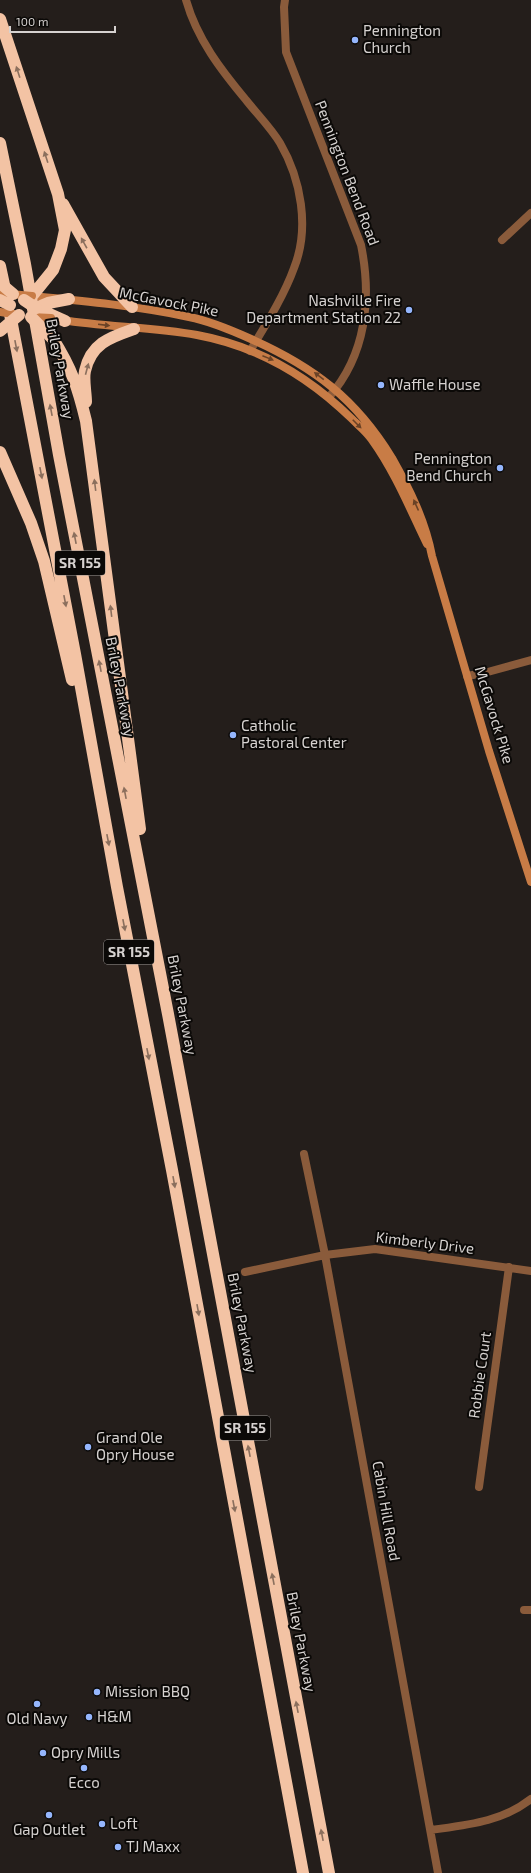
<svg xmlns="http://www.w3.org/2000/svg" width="531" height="1873" font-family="'Exo 2',sans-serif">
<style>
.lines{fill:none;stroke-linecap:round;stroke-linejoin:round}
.street{stroke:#8a5b3b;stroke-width:8}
.secondary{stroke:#c87c46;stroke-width:8}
.highway{stroke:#f3c3a4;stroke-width:12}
.secondary-bridge{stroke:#c87c46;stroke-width:8}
.highway-bridge{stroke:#f3c3a4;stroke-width:12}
.oneway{fill:#8b6f5d}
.oneway2{fill:#6a4226}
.poi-dot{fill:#95b6fd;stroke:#0b0907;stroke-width:1.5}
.labels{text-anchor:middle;stroke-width:4;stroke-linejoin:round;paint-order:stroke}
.shield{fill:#0b0907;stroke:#999694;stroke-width:1}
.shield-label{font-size:14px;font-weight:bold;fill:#d6d2d0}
.poi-label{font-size:15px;fill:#d6d2d0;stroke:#0b0907;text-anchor:start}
.street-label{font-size:15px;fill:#d6d2d0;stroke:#0b0907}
</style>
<rect width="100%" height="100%" fill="#241e1b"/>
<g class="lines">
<path class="street" d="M186,0C197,39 221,70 246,100C257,114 271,128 280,143C301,179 310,228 294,268C284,296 265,326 250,351
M285,0L284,7L286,52L361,245C372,299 366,355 329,397
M502,240L531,213
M467,676L484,673L531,660
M304,1154L325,1255L438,1873
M245,1272L325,1255L375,1249L531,1271
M479,1487L509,1267
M524,1610H531
M431,1830C466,1825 502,1822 531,1799"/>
<path class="secondary" d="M32,296C84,301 137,306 189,317C210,321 231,330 251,339C314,367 356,399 392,458C410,490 425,520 432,556L489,751L531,882
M62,320C106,327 152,327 197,335C257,346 308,376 351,418C358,425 367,432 372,440C395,472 410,509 427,544"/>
<path class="highway" d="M0,19L58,194L65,230L61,249L53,270L32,296
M0,143L25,264L59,455L168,1014L329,1873
M63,204L104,277L132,307
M0,266L6,294
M36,308L48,303L69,299
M36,308L65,321
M10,314L75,654L117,887L172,1170L303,1873
M53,339C72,369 78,388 86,421L140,829
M86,402C86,393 83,380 85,371C91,343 111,337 134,329
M0,452L31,523L44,561L72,680"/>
<path class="secondary-bridge" d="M0,293L32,296
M0,312L19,315
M31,317L51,318"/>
<path class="highway-bridge" d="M0,283L13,294
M0,300L10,305
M24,300L36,308
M31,317L53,339
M0,331L19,315"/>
</g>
<defs><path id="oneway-solid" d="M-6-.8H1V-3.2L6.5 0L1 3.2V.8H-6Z"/></defs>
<g class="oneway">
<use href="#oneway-solid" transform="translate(18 72) rotate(-108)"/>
<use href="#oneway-solid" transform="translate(46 157) rotate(-108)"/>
<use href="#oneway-solid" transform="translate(84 243) rotate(-119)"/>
<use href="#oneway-solid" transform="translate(16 346) rotate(79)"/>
<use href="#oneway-solid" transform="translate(87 369) rotate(-75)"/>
<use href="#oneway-solid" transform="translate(51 410) rotate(-101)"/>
<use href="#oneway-solid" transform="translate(41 473) rotate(79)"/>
<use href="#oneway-solid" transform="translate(95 485) rotate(-97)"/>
<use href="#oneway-solid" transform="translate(75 538) rotate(-101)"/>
<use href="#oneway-solid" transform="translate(65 601) rotate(79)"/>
<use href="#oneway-solid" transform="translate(111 611) rotate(-97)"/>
<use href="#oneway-solid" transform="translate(100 666) rotate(-101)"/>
<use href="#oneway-solid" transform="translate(125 793) rotate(-101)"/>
<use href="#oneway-solid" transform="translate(108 840) rotate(79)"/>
<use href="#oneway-solid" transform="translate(124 925) rotate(79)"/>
<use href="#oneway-solid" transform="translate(148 1054) rotate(79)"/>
<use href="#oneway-solid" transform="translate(174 1182) rotate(80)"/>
<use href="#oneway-solid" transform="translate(198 1310) rotate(80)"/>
<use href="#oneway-solid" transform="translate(249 1451) rotate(-101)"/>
<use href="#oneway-solid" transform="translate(234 1506) rotate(79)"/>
<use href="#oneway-solid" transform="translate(273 1579) rotate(-101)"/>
<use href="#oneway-solid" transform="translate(297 1707) rotate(-101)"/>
<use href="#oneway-solid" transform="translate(322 1835) rotate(-101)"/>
</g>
<g class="oneway2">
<use href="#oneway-solid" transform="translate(104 325) rotate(7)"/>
<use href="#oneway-solid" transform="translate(268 358) rotate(22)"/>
<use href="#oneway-solid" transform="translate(319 376) rotate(-143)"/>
<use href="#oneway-solid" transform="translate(357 424) rotate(45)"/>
<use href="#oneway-solid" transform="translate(416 505) rotate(-114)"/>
</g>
<g class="poi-dot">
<circle cx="355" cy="40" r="4"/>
<circle cx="409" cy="310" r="4"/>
<circle cx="381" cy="385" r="4"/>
<circle cx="500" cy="468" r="4"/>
<circle cx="233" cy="735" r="4"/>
<circle cx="88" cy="1447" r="4"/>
<circle cx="97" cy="1692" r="4"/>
<circle cx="37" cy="1704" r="4"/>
<circle cx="89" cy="1717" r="4"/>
<circle cx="43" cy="1753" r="4"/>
<circle cx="84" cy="1768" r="4"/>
<circle cx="49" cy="1815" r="4"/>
<circle cx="102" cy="1824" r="4"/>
<circle cx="118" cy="1847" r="4"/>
</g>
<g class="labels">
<g class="shield">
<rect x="55" y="551" width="50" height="24" rx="3"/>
<rect x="104" y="940" width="50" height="24" rx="3"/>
<rect x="220" y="1416" width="50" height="24" rx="3"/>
</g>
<g class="shield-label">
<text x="80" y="568">SR 155</text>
<text x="129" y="957">SR 155</text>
<text x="245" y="1433">SR 155</text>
</g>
<g class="poi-label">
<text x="363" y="36">Pennington<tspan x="363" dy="17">Church</tspan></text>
<text x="401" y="306" text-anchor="end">Nashville Fire<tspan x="401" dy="17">Department Station 22</tspan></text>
<text x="389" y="390">Waffle House</text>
<text x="492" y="464" text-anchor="end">Pennington<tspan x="492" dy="17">Bend Church</tspan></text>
<text x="241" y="731">Catholic<tspan x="241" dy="17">Pastoral Center</tspan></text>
<text x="96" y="1443">Grand Ole<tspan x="96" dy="17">Opry House</tspan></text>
<text x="105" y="1697">Mission BBQ</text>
<text x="97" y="1722">H&amp;M</text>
<text x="37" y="1724" text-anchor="middle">Old Navy</text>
<text x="51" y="1758">Opry Mills</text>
<text x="84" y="1788" text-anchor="middle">Ecco</text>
<text x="110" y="1829">Loft</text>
<text x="49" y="1835" text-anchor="middle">Gap Outlet</text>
<text x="126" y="1852">TJ Maxx</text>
</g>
<g class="street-label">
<text transform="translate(347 173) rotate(69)" y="5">Pennington Bend Road</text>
<text transform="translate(169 302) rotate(11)" y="5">McGavock Pike</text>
<text transform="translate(60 369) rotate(80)" y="5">Briley Parkway</text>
<text transform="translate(120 687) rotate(79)" y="5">Briley Parkway</text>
<text transform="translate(494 715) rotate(73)" y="5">McGavock Pike</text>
<text transform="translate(182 1005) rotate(79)" y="5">Briley Parkway</text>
<text transform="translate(425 1243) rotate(7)" y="5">Kimberly Drive</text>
<text transform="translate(242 1323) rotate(79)" y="5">Briley Parkway</text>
<text transform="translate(480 1375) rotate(-82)" y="5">Robbie Court</text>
<text transform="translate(386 1511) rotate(80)" y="5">Cabin Hill Road</text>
<text transform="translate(301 1642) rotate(79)" y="5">Briley Parkway</text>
</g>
</g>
<path d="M10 26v6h105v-6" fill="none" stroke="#d6d2d0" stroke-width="2"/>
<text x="16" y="26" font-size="12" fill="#d6d2d0" stroke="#0b0907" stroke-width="3" paint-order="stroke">100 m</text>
</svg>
